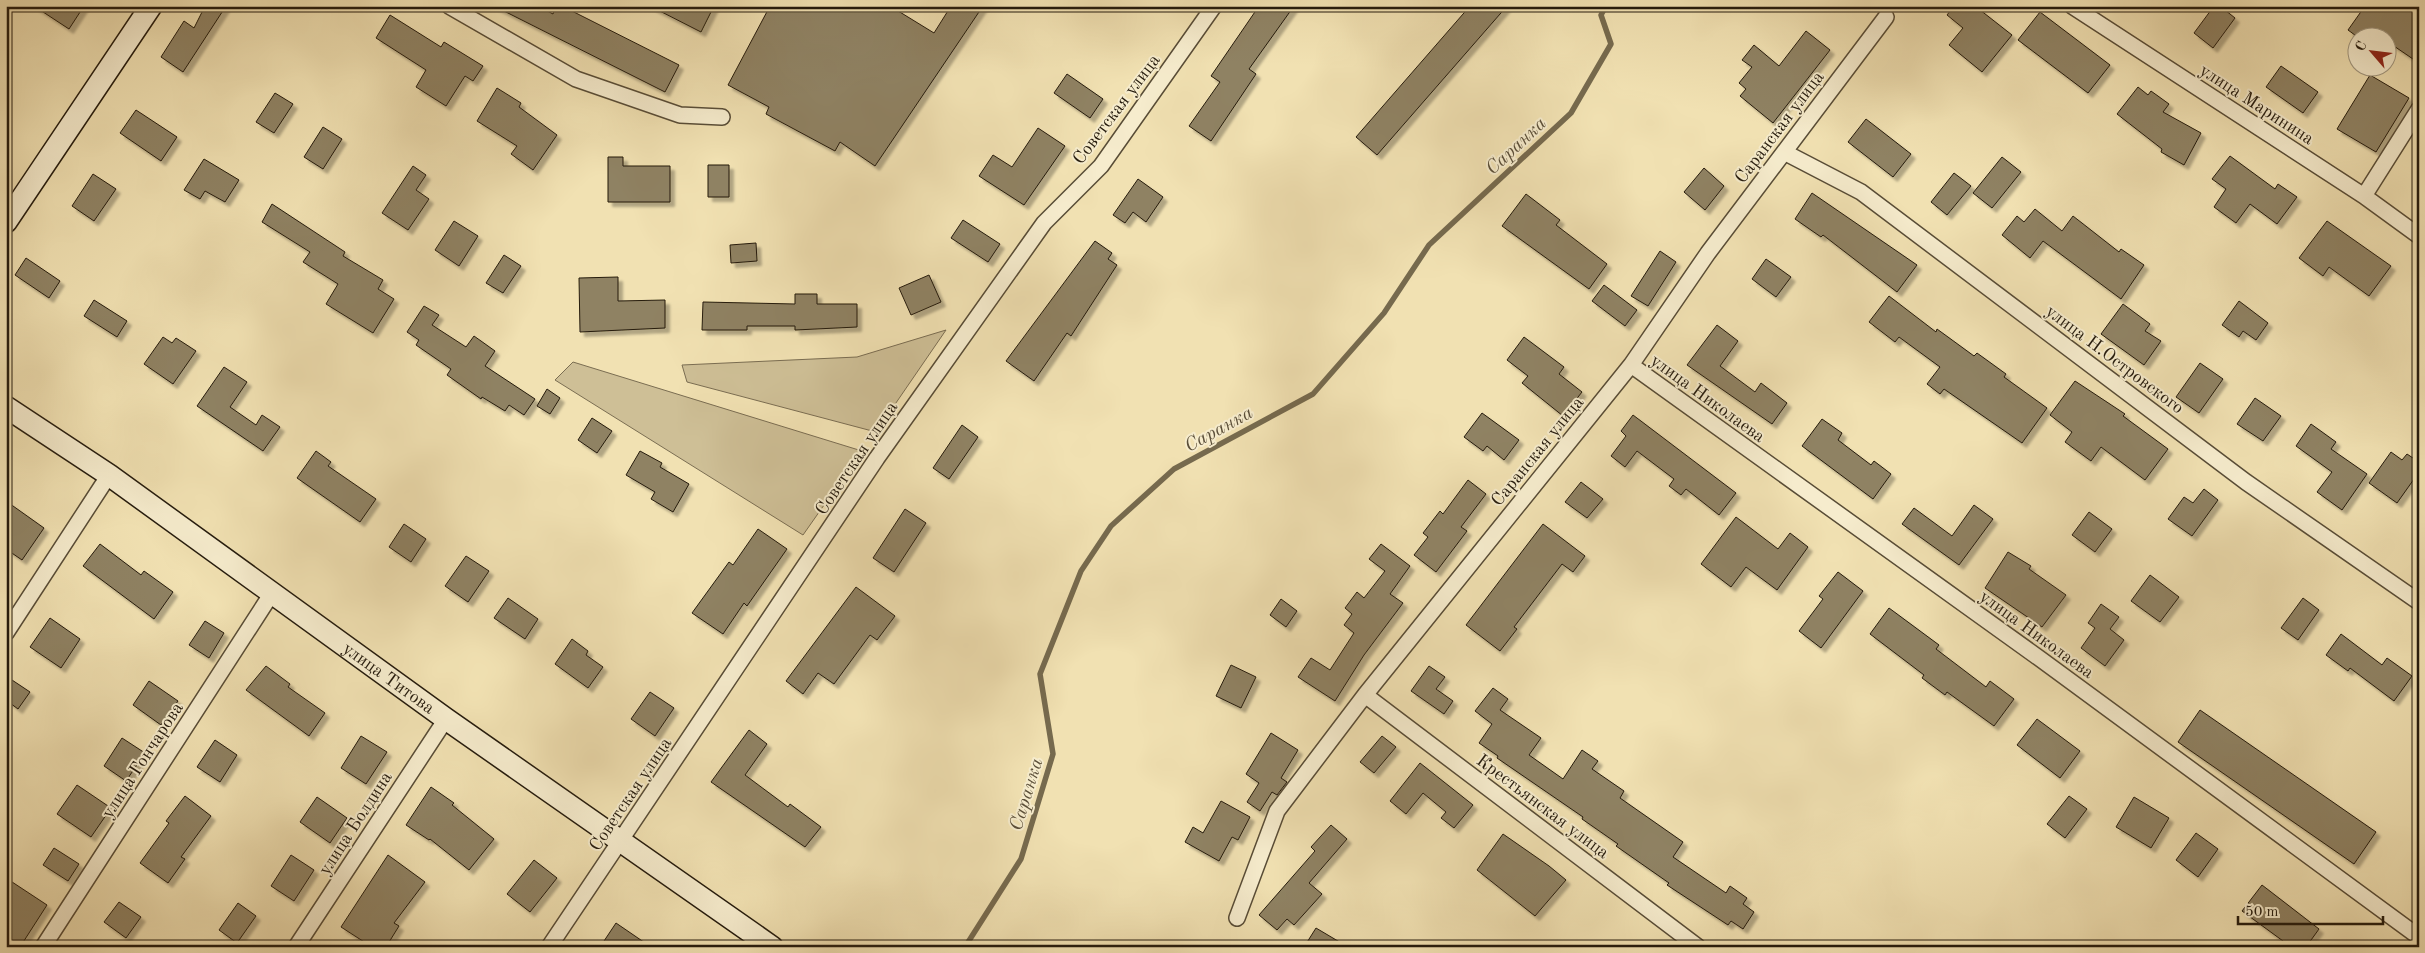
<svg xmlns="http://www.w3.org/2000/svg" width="2425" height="953" font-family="'Old Standard TT',serif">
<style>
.green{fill:#cebf96;stroke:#7a6d52}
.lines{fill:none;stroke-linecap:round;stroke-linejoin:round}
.stream{stroke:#766a4e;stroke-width:5.5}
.building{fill:#8f8263;stroke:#251b0d;filter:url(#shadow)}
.minor-casing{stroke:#584c36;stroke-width:18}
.secondary-casing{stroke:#251b0d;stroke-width:24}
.minor{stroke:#f6eccd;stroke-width:15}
.secondary{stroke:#f6eccd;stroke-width:21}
.labels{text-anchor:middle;stroke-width:4;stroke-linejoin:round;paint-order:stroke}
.street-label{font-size:18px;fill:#251b0d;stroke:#f6eccd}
.water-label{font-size:19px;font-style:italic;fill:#5b4f39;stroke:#f6eccd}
</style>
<defs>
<filter id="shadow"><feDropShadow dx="4.5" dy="4.5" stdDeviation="1" flood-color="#0004"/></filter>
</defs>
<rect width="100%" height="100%" fill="#f1e1b2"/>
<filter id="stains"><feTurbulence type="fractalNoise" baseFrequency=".004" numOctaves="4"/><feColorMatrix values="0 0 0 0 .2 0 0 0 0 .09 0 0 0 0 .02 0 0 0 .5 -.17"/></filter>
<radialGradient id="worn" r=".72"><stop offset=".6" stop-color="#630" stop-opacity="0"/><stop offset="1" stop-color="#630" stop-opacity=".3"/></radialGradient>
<path class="green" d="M946,330L876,432L687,382L682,365L857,357Z
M573,362L862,451L803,535L555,380Z"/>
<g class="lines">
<path class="stream" d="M965,947L1021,859L1053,754L1040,674L1081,571L1111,526L1174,469L1313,394L1384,313L1429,245L1571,113L1611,44L1601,15L1606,6"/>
</g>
<path class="building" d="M34,6H84L69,29Z
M205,6H226L183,72L161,57L184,21L194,28Z
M494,6H538L553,14L556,6H562L679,65L665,92Z
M650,6H714L701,32Z
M770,6H890L934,33L951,6H983L875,166L840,142L835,151L766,114L769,107L728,85Z
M1259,6H1294L1249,69L1256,74L1211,141L1189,126L1220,82L1211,76Z
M1470,6H1507L1377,155L1356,137Z
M1954,6H1975L2012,35L1982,72L1949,45L1963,28L1947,15Z
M2214,6H2220L2235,18L2213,48L2194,33Z
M2365,6H2405L2419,16V51L2413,59L2388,42V38H2359L2348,30Z
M2040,12L2110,65L2088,93L2018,40Z
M390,15L441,47L444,42L483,66L473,81L465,76L446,106L416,87L426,70L376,38Z
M1806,31L1830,50L1773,123L1740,96L1746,89L1739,83L1752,67L1742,60L1754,45L1779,66Z
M2281,66L2318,92L2303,113L2266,87Z
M1067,74L1103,99L1090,118L1054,93Z
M2370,75L2409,98L2376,152L2337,129Z
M2138,87L2148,95L2151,91L2169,104L2163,112L2201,133L2184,165L2161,152L2162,149L2117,114Z
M497,88L521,103L519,107L557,135L533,170L511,154L517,146L477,121Z
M275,93L293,104L274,133L256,122Z
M136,110L177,137L161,161L120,133Z
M1866,119L1911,154L1893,177L1848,142Z
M323,127L342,139L323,169L304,157Z
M1038,128L1065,146L1024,205L979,176L993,155L1012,167Z
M2230,156L2275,189L2278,184L2297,197L2277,224L2250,204L2236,223L2214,207L2226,189L2212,179Z
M608,157H623V166H670V202H608Z
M2002,157L2021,172L1992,208L1973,193Z
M204,159L239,180L225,202L205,191L200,199L184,190Z
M708,165H729V197H708Z
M413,166L426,175L416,190L429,199L408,230L382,213Z
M1704,168L1724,186L1705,210L1684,192Z
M1954,173L1971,186L1947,215L1931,202Z
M93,174L116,189L94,221L72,206Z
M1138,179L1163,197L1146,222L1133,212L1125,223L1113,215Z
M1812,193L1917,265L1897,292L1823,235L1821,237L1795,219Z
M1526,194L1560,220L1556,225L1607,264L1589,289L1502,226Z
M272,204L345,252L343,256L383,280L378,289L394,299L373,333L326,304L338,284L303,262L310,252L262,222Z
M2035,209L2062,231L2073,216L2119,252L2121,249L2144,265L2121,299L2043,241L2030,258L2002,235L2017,216L2024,222Z
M963,220L1000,244L988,262L951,238Z
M454,221L478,236L459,266L435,250Z
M2327,221L2391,266L2369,296L2329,267L2323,276L2299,258Z
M1095,241L1112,253L1108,259L1117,265L1071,336L1067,333L1034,381L1006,361Z
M756,243L757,261L731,263L730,245Z
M1660,251L1676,262L1648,306L1631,296Z
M504,255L521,266L503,293L486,283Z
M26,258L60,281L49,298L15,275Z
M1766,259L1791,277L1776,297L1752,279Z
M929,275L941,302L911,315L899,288Z
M618,277V301L665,300V328L580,332L579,278Z
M1604,285L1637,310L1625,326L1592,301Z
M795,294H817V304H857V327L795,330V326H747V330H702L703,302L795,304Z
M1889,296L1936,332L1937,329L1974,356L1977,353L2006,374L2004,377L2047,408L2022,443L1944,389L1940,394L1927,384L1940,367L1899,337L1895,342L1869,322Z
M94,300L127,321L117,337L84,316Z
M2239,301L2268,323L2256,340L2243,331L2239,337L2222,325Z
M2123,304L2150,324L2145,331L2161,341L2144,365L2101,334Z
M424,306L439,315L432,325L466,347L474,336L495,351L485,366L535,399L524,415L509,405L505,411L482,397L481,399L447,375L451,369L416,345L419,340L407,332Z
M1717,325L1738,341L1720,366L1755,392L1761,383L1787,403L1772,424L1687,365Z
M163,337L172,343L176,338L196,351L173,384L144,364Z
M1524,337L1564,367L1559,374L1582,392L1563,416L1522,383L1528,376L1507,360Z
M2200,363L2223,379L2199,413L2176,397Z
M224,367L247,382L230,407L256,425L262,415L280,427L263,451L197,406Z
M2075,381L2125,414L2123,416L2168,449L2145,480L2101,447L2091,461L2065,442L2072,432L2050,415Z
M547,389L560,398L550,414L537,406Z
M2255,398L2281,416L2263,441L2237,424Z
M1482,413L1519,440L1504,460L1487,446L1483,451L1464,437Z
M1633,415L1736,493L1719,515L1686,489L1681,495L1669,486L1674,479L1637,451L1625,467L1611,456L1626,436L1621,431Z
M592,418L612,431L597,453L578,440Z
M1822,419L1842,433L1838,440L1871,465L1874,461L1891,474L1873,499L1802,446Z
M2311,424L2336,442L2331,449L2367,474L2342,510L2317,492L2332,472L2296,446Z
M962,425L978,437L949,479L933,468Z
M316,451L331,462L328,466L376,499L360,522L297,478Z
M640,451L662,463L660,467L689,484L673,512L651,499L655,492L626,475Z
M2391,452L2402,460L2407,454L2419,462V472L2397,503L2369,483Z
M1468,480L1486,494L1461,527L1467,531L1436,572L1414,555L1428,537L1423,533L1440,511L1443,514Z
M1581,482L1603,499L1587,518L1565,502Z
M2204,489L2218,500L2192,536L2168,519L2184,497L2193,503Z
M6,501L44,528L22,560L6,549Z
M1974,505L1993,519L1959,565L1902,524L1914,508L1952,536Z
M905,509L926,523L894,572L873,558Z
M2089,512L2112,529L2095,552L2072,535Z
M1736,517L1778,549L1790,533L1808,547L1777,590L1746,567L1731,587L1701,564Z
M404,524L426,539L411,562L389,547Z
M1543,524L1585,556L1573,572L1562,564L1514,627L1517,629L1500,651L1466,625Z
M758,529L787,549L747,606L744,603L723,634L692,613L729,562L733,565Z
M100,544L141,575L144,571L173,592L154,619L83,566Z
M1381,544L1410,566L1390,594L1403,603L1364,655L1335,701L1298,677L1311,658L1330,670L1354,633L1344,625L1352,614L1345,608L1357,592L1364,598L1385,571L1369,559Z
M2008,552L2031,566L2029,569L2066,595L2042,627L1985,588Z
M466,556L489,571L468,602L445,586Z
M1838,572L1863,591L1821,648L1799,631L1823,599L1819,596Z
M2150,575L2179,597L2160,622L2131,601Z
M856,587L895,616L877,640L870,635L834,684L818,673L803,694L786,681Z
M508,598L538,619L525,639L494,618Z
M2303,598L2319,610L2298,640L2281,628Z
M1281,599L1297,611L1286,627L1270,615Z
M2101,604L2119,617L2110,629L2124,640L2105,666L2081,648L2095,628L2088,623Z
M1889,608L1939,645L1936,649L1986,687L1990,681L2014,699L1994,726L1947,692L1945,695L1922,678L1924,675L1870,634Z
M50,618L80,639L61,668L30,647Z
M205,621L224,633L209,658L189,645Z
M2341,634L2382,665L2387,658L2412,676L2394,701L2350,668L2348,671L2326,655Z
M572,639L588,651L586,655L603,667L588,688L555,664Z
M1231,665L1256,677L1241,708L1216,696Z
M266,666L290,684L288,687L325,713L309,736L246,690Z
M1429,666L1445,677L1436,689L1453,701L1444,714L1411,691Z
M12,680L30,692L18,709L6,700V688Z
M149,681L178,701L161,725L133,705Z
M1493,688L1508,699L1500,710L1541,738L1529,755L1563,779L1582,750L1598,761L1592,769L1624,791L1620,798L1683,842L1673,857L1726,893L1730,886L1747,898L1743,904L1754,912L1743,929L1731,921L1728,925L1667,885L1669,883L1616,846L1618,844L1582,819L1583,817L1497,758L1498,756L1479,743L1492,724L1475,711Z
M650,692L674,708L655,736L631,719Z
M2200,710L2376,832L2354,864L2178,742Z
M2037,719L2080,751L2060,778L2017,745Z
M749,730L767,744L745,775L788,807L790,804L821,827L805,847L711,782Z
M1271,733L1298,750L1281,778L1287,782L1277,795L1272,792L1260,811L1247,802L1259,783L1246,774Z
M361,736L387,752L366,784L341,768Z
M1382,736L1396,747L1374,773L1360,762Z
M122,738L145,753L126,781L104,766Z
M215,740L237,755L220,782L197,767Z
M1420,763L1473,805L1454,828L1441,818L1446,812L1423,793L1406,814L1390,801Z
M77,785L111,808L91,837L57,814Z
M431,787L454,803L452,805L494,839L469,870L430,839L429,840L406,825Z
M185,796L211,816L181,857L185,859L168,883L140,863L169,823L166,821Z
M2069,796L2087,809L2065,838L2047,824Z
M317,797L347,818L330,843L300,822Z
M2134,797L2169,818L2151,848L2116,827Z
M1221,801L1250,817L1238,840L1232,837L1219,861L1185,842L1193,827L1203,833Z
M1331,825L1347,839L1309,883L1322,894L1294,925L1287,919L1277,930L1259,915L1315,851L1311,847Z
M2196,833L2218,849L2198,877L2176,860Z
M1503,834L1549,866L1566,880L1535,916L1477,870Z
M54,848L79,864L68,881L43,865Z
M291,855L314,870L294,901L271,886Z
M388,855L425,882L394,923L399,926L386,947H372L341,927Z
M534,860L557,878L530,912L507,894Z
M6,878L47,905L20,947L6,940Z
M2262,885L2319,929L2306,947H2278L2283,941L2242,911Z
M119,902L141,917L126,938L104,922Z
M238,903L256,916L237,943L219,930Z
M616,923L651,947H600Z
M1316,928L1348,947H1304Z"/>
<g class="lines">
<defs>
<path id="minor" d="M449,6L576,79L680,115L722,117
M2072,6L2364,196L2419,236
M1784,152L1861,192L2246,482L2419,602
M2364,196L2419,109
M1631,365L2039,658L2419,937
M6,633L109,475
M1365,695L1698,947
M1237,918L1277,811L1365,695L1631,365L1708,253L1886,17
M43,947L272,593
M296,947L446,719
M549,947L877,458L1044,223L1101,166L1214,6"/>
<g id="secondary">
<path d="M6,222L151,6"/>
<path id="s1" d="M6,407L109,475L446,719L772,947"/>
</g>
</defs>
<use href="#minor" class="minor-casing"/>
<use href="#secondary" class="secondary-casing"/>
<use href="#minor" class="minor"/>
<use href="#secondary" class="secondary"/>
</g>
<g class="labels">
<g class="street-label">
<text transform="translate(2257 104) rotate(33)" y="6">улица Маринина</text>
<text transform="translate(1116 109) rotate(-53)" y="6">Советская улица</text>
<text transform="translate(1779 127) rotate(-53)" y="6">Саранская улица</text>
<text transform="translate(2115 359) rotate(37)" y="6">улица Н.Островского</text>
<text transform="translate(1708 398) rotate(36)" y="6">улица Николаева</text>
<text transform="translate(1537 451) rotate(-51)" y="6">Саранская улица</text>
<text transform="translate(856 458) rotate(-56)" y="6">Советская улица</text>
<text transform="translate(2037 634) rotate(36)" y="6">улица Николаева</text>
<text dy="6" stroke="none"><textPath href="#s1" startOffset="469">улица Титова</textPath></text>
<text transform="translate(142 760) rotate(-57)" y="6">улица Гончарова</text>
<text transform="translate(630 794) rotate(-56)" y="6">Советская улица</text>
<text transform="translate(1543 806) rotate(37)" y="6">Крестьянская улица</text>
<text transform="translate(355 823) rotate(-57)" y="6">улица Болдина</text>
</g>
<g class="water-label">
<text transform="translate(1515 145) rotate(-43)" y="7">Саранка</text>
<text transform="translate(1218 428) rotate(-29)" y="7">Саранка</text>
<text transform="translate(1025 794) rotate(-73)" y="7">Саранка</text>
</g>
</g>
<rect width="2425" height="953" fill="none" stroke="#f1e1b2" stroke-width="25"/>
<rect x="8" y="8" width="2410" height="938" fill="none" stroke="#251b0d" stroke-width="2.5"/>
<rect x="12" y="12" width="2400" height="928" fill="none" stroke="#251b0d"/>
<g transform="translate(2372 52) rotate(298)"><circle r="24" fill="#f6eccd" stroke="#a29880"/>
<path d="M0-4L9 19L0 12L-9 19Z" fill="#8f2418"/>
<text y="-8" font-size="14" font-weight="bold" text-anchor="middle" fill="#251b0d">С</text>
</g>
<path d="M2238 916v8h145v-8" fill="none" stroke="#251b0d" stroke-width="2.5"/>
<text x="2245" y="916" font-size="15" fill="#251b0d" stroke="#f6eccd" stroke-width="4" paint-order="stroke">50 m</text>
<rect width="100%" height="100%" filter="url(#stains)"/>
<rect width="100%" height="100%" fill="url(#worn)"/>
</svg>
